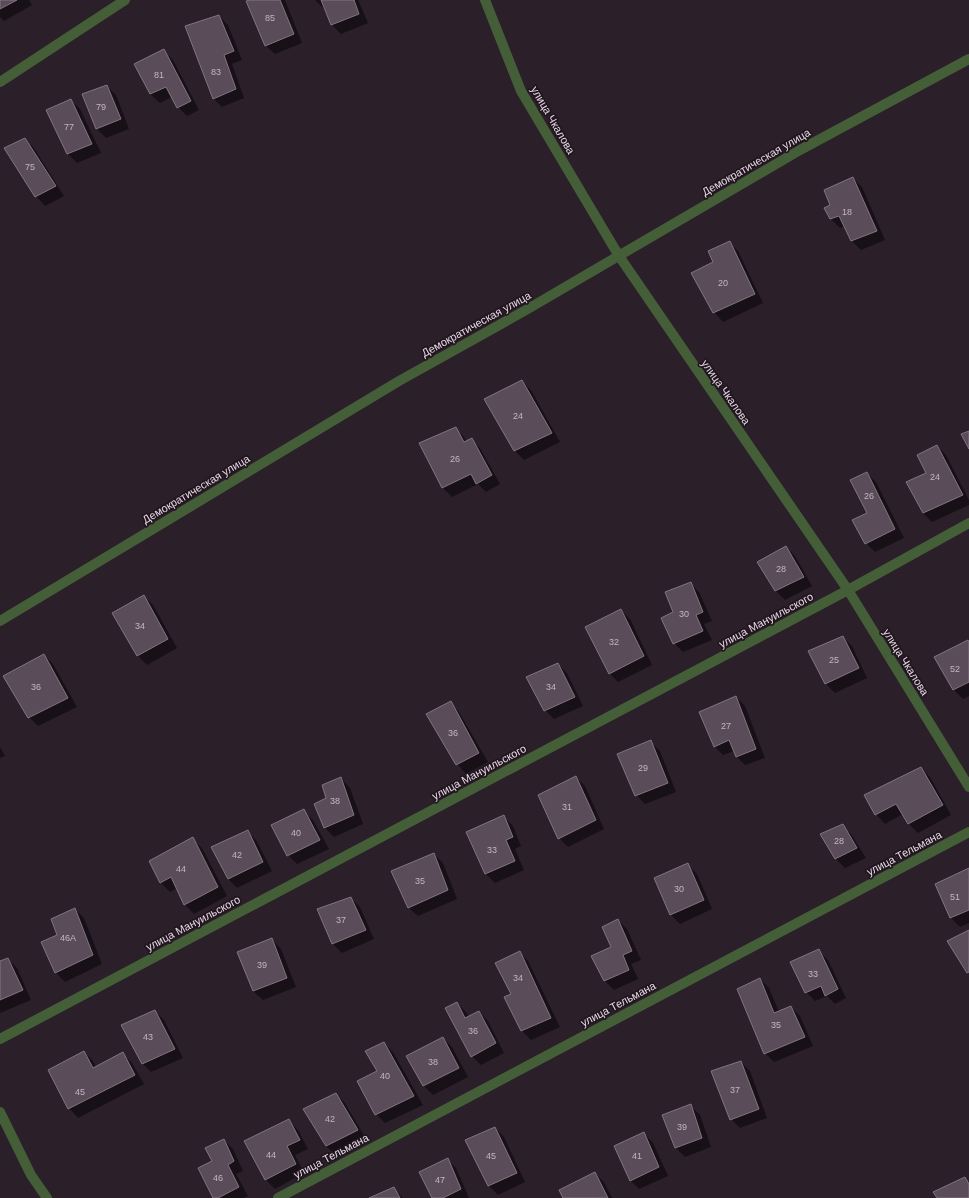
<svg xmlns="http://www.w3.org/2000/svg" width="969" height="1198" font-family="Arial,sans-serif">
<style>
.shadow{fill:#0007}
.building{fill:#5a4c58;stroke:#837481}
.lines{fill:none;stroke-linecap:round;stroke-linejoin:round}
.service{stroke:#445f38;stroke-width:10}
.minor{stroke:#445f38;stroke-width:10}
.labels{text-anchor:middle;stroke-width:3.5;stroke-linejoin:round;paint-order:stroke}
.number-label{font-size:9px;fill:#c1b6c0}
.street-label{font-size:11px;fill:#e3dae2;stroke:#221520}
</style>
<rect width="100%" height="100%" fill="#2b1f2a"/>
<path class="shadow" d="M0,0H29L32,5L4,21L0,17Z
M252,0H285L302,43L275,54L265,45Z
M315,0H358L368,23L341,34L332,25L326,8L324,9Z
M219,16L228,25L242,60L232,64L244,98L222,107L213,98Z
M164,51L173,60L199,110L187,116L178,107L172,97L160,103L150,94Z
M107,86L116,95L129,129L106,138L97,129L83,95Z
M71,100L80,109L101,153L77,163L68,154L47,110Z
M24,139L34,148L64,196L45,206L36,196Z
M853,178L862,187L885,240L861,250L852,241L845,226L840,228L831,219L826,208L832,205Z
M729,242L738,251L763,303L723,322L714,312Z
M522,381L531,390L560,442L524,460L515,451L486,400Z
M455,428L464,437L467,442L471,439L480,448L500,484L486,492L478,484L452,497L443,488L420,444Z
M937,446L946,455L969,500V505L932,522L923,513L927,473Z
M867,473L876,482L904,538L875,552L866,543L868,513Z
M786,547L795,556L812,586L785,600L776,591L759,562Z
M690,583L699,592L712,621L704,624L712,640L683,652L674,643V613Z
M144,596L153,605L177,648L147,665L138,656L113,613Z
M621,610L630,619L652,665L618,682L609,673Z
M843,637L852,646L867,678L835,693L826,684Z
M969,643V696L963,699L954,690L936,657Z
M44,655L53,664L77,707L38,726L29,717Z
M558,664L567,673L583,706L554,719L545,710Z
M736,697L745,706L765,758L745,765L736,756L734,751L723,755L714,746Z
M450,702L459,712L488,762L466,774L457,764Z
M651,742L660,751L676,792L645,804L636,795Z
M0,747L5,756L0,758Z
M921,768L930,777L951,815L918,833L909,824L903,814L885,824L876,814Z
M576,777L585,786L604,829L568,847L559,838Z
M341,778L350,788L363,824L334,837L325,828L315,804L328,798Z
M304,811L313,820L329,849L297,864L288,855Z
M504,817L513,826L521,846L515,849L524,870L495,883L485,873Z
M842,825L851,834L866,858L845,868L836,859Z
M247,831L256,840L272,871L237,888L228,879Z
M193,839L202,848L227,896L194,914L185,905L177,888L170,892L161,883L150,862Z
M434,854L443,863L457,899L418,916L408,907Z
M688,865L697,874L712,909L680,924L671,915Z
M969,869V923L960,927L951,918L936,885Z
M351,898L360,907L374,939L342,953L333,944L318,910Z
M75,909L84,918L102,964L65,982L56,973L43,942L58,935Z
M618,920L627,929L641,960L631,964L638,979L614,990L605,981Z
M272,939L281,949L296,987L263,1000L253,991Z
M818,951L828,960L846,998L835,1004L827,996L815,1001L806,992Z
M519,952L528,961L560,1027L531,1040L522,1031L505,998L512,994Z
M8,959L17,968L31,1000L0,1013V962Z
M760,979L769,988L779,1012L791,1007L800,1016L813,1046L774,1062L765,1053Z
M457,1003L466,1012L469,1017L479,1012L488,1021L504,1053L481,1065L472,1056Z
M155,1011L164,1020L183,1058L151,1072L142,1063Z
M443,1038L452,1047L468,1077L433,1095L424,1086L407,1056Z
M384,1043L393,1052L423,1105L385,1123L376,1114L378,1071Z
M84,1052L93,1061L96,1067L123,1054L132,1063L144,1084L78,1118L69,1108Z
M741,1062L750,1071L767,1118L740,1128L731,1119Z
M336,1094L345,1103L366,1139L336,1155L326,1146Z
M691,1106L700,1115L711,1147L685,1157L676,1148L663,1116Z
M289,1121L298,1130L308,1149L295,1155L304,1173L275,1189L266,1180L245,1142Z
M495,1128L504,1137L525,1182L498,1195L489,1186Z
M644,1133L653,1143L668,1176L639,1189L630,1180Z
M224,1140L233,1149L243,1171L236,1174L248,1196L244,1198H214L213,1162Z
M447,1159L456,1168L469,1198H433Z
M595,1173L604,1182L612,1198H564Z
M393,1188L403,1198H371Z"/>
<path class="building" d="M0,0H17L0,9Z
M250,0H280L294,34L265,46L246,1Z
M321,0H354L359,14L331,25Z
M219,15L234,51L224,55L236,89L213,99L185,26Z
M164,49L191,101L177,108L166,87L150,94L134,64Z
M107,85L121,119L96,129L82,94Z
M71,99L92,144L67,154L46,110Z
M25,138L56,186L35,197L4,148Z
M853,177L877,231L851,241L839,216L830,219L824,208L830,205L824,190Z
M730,241L755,294L713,313L691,273L713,262L708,251Z
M522,380L552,433L514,451L484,399Z
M456,427L464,442L472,438L492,475L476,484L471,474L442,488L419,443Z
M969,431V449L961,434Z
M937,445L963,495L923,513L906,482L926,473L917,455Z
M867,472L895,529L865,544L852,520L867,513L850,480Z
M786,546L804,577L775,591L757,562Z
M691,582L703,612L696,615L703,631L673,644L661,618L673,612L665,592Z
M144,595L168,639L137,656L112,613Z
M621,609L644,656L609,674L585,627Z
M843,636L859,668L825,684L808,651Z
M968,640L969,642V682L953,690L934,657Z
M44,654L68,698L28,718L3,676Z
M558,663L575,697L544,711L526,677Z
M736,696L756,749L736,757L729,740L714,747L699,712Z
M451,701L479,753L456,765L426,714Z
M651,740L668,783L635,796L617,754Z
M921,767L943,805L908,824L896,804L875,815L864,795Z
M576,776L596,820L558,839L538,795Z
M341,777L354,815L324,828L314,804L326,798L322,785Z
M304,809L320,840L287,856L271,825Z
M504,815L513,837L506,840L515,861L485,874L466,832Z
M843,824L857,848L835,859L820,834Z
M248,830L263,862L228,879L211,847Z
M193,837L218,887L184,905L171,877L160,883L149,861Z
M434,853L448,890L408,908L391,871Z
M688,863L704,900L670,915L654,878Z
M969,868V910L950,918L935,884Z
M351,897L366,930L332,944L317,909Z
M75,908L93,955L55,973L41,942L57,935L51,919Z
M618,919L632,951L623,955L629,970L604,981L591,956L611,947L602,927Z
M969,930V972L967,973L947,941Z
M272,938L287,978L253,991L237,952Z
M819,949L838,989L825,996L821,986L805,993L790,962Z
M520,951L551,1018L521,1031L504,997L511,994L495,963Z
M8,958L23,990L0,1000V961Z
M760,978L774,1013L791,1006L805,1037L764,1054L737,989Z
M457,1002L465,1018L479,1011L496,1043L471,1057L445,1008Z
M155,1010L175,1049L142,1064L121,1025Z
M443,1037L459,1068L423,1086L406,1056Z
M384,1042L414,1096L375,1115L357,1081L377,1071L365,1051Z
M84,1051L93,1068L123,1052L135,1075L68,1109L48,1070Z
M741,1061L759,1109L730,1120L711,1071Z
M336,1093L358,1130L326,1146L303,1109Z
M691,1104L702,1138L675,1148L662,1115Z
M289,1119L300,1140L287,1146L296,1164L265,1180L244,1141Z
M495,1127L517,1173L488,1186L465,1140Z
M644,1132L659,1167L630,1181L614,1146Z
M224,1139L234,1161L228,1165L239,1187L218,1198H213L198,1168L212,1161L205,1148Z
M448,1158L461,1189L443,1198H432L419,1172Z
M595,1172L608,1198H563L559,1190Z
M965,1177L969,1184V1198H937L933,1192Z
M394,1187L400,1198H369Z"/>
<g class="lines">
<path class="service" d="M0,1112L31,1175L47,1198"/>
<path class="minor" d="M485,0L521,91L619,256L848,590L969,787
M0,82L125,0
M0,621L399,381L526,310L800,150L969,59
M0,1039L848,590L969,523
M278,1198L969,832"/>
</g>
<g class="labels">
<g class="number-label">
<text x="270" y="21">85</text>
<text x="216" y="75">83</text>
<text x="159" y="78">81</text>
<text x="101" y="110">79</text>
<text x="69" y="130">77</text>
<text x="30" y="170">75</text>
<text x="847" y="215">18</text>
<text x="723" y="286">20</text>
<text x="518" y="419">24</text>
<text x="455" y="462">26</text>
<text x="935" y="480">24</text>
<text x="869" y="499">26</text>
<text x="781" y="572">28</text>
<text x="684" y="617">30</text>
<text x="140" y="629">34</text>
<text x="614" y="645">32</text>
<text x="834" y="663">25</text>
<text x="955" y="672">52</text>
<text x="36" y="690">36</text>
<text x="551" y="690">34</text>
<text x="726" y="729">27</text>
<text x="453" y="736">36</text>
<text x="643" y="771">29</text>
<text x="335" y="804">38</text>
<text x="567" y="810">31</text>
<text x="296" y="836">40</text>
<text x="839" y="844">28</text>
<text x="492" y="853">33</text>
<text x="237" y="858">42</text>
<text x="181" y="872">44</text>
<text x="420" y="884">35</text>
<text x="679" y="892">30</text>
<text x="955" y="900">51</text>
<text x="341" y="923">37</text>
<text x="68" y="941">46А</text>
<text x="262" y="968">39</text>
<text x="813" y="977">33</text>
<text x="518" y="981">34</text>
<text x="776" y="1028">35</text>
<text x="473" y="1034">36</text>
<text x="148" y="1040">43</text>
<text x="433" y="1065">38</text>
<text x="385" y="1079">40</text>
<text x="735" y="1093">37</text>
<text x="80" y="1095">45</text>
<text x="330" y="1122">42</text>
<text x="682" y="1130">39</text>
<text x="271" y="1158">44</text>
<text x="491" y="1159">45</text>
<text x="637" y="1159">41</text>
<text x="218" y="1181">46</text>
<text x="440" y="1183">47</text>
</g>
<g class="street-label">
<text transform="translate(553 120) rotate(60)" y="4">улица Чкалова</text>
<text transform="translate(756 162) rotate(-30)" y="4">Демократическая улица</text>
<text transform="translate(476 324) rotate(-29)" y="4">Демократическая улица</text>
<text transform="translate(726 392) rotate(55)" y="4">улица Чкалова</text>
<text transform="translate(196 489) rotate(-31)" y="4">Демократическая улица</text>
<text transform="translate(766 620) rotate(-28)" y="4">улица Мануильского</text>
<text transform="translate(906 662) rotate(58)" y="4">улица Чкалова</text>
<text transform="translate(479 772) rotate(-28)" y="4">улица Мануильского</text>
<text transform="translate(904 853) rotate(-28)" y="4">улица Тельмана</text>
<text transform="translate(193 923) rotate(-28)" y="4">улица Мануильского</text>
<text transform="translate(618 1004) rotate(-28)" y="4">улица Тельмана</text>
<text transform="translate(331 1156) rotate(-28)" y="4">улица Тельмана</text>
</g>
</g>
</svg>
